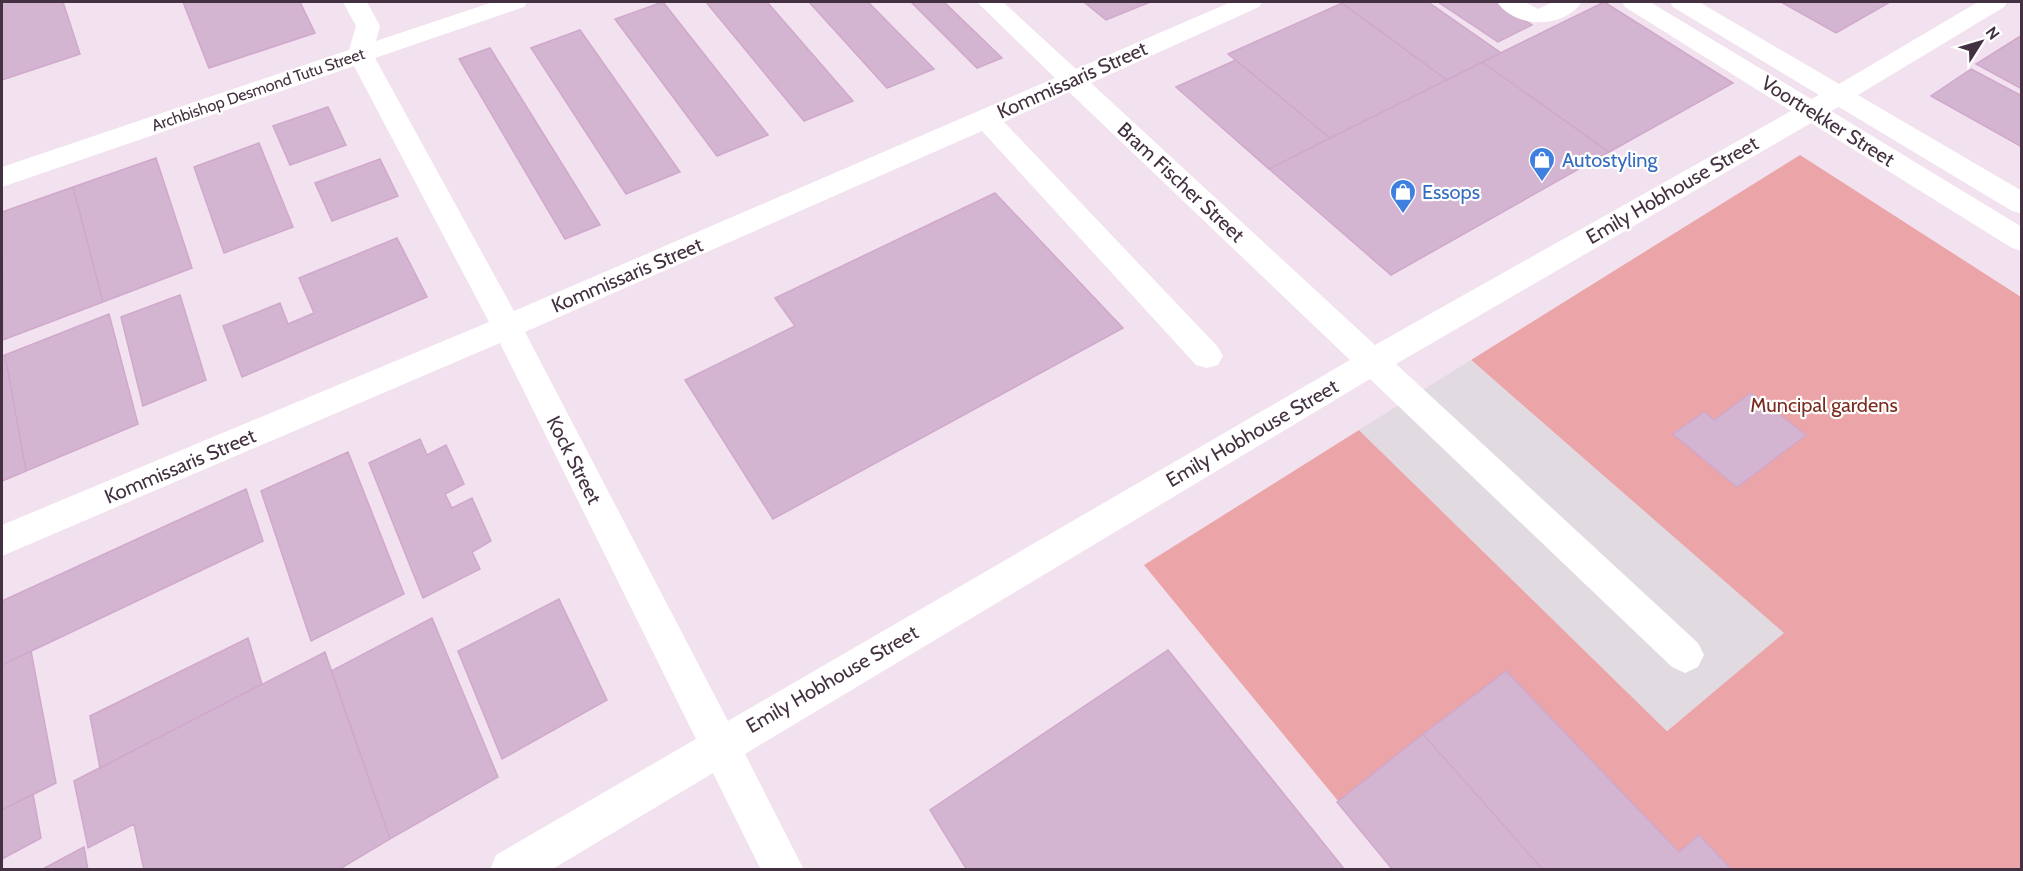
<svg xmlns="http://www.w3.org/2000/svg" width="2023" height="871" font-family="Cabin,sans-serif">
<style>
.green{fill:#eba5a8}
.parking{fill:#e2dae1}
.building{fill:#d4b5d1;stroke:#d0a8cb;stroke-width:1.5}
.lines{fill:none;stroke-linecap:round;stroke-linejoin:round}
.minor{fill:#fff;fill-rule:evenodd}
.labels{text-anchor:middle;stroke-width:4.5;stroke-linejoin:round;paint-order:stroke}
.far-street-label{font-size:16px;fill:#433141;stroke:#fff}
.street-label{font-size:20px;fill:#433141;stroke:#fff}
.shop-label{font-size:20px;fill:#366cbe;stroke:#fff;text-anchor:start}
.park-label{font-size:20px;fill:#792d21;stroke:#fff}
</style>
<rect width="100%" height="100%" fill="#f2e1ee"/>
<path class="green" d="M1800,155L2021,297V869H1394L1144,565L1359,430L1667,731L1783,633L1471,360Z"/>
<path class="parking" d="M1471,360L1784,633L1667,731L1359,430Z"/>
<path class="building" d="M2,2H63L80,54L2,80Z
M183,2H300L315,33L209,68Z
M663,2L768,135L717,156L615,19Z
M706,2H767L853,101L804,121Z
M809,2H868L934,69L887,88Z
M911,2H944L1002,58L977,68Z
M1084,2H1150L1106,20Z
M1344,2H1428L1501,53L1447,80L1342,3Z
M1438,2H1496L1532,25L1498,42Z
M1604,2L1733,83L1609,152L1482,62Z
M1781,2H1890L1836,33Z
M1342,3L1447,80L1330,138L1228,54Z
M580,30L680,172L626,194L531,48Z
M2022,35V89L1976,64Z
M490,48L600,225L565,239L459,59Z
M1236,60L1330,138L1269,169L1176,87Z
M1482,62L1609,152L1391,275L1269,169Z
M1971,69L2022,96V147L1931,96Z
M328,107L346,145L290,165L273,126Z
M259,143L293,227L224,253L194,167Z
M156,158L192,268L103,302L73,187Z
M380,159L398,196L332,221L315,183Z
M73,187L103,302L3,340L2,212Z
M995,193L1123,328L773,519L685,380L795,326L775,298Z
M397,238L427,297L242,377L223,326L280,303L288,324L314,313L299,278Z
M180,295L206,380L143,406L121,317Z
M109,314L138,424L26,471L5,355Z
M5,355L26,471L2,481V356Z
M1751,393L1806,435L1737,487L1673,434L1704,412L1714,420Z
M420,439L427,455L446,445L464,484L445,494L452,508L472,498L491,541L472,552L480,569L423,598L369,463Z
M348,452L404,594L311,641L261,491Z
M246,489L263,541L2,665V601Z
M559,599L607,700L502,759L458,651Z
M432,618L498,777L390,839L331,671Z
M248,638L262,684L100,768L90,716Z
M1168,650L1345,870H967L930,810Z
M31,651L56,783L2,810V665Z
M325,652L390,839L338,870H144L134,824L88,848L74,781Z
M1506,671L1679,852L1699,835L1732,870H1543L1423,734Z
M1423,734L1543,870H1393L1337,802Z
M33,794L41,838L2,859V810Z
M84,847L88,870H41Z"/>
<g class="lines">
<path class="minor" d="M343,2H367L380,26L376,41L493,2H527L524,7L375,58L514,311L1055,78L977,2H1003L1076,69L1231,2H1262L1259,7L1091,83L1375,345L1791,111L1625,7L1622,2H1650L1811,99L1819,95L1673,7L1670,2H1699L1839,84L1978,2H2007L2004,7L1858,95L2022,191V214L2012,211L1839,107L1831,111L2022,227V251L2012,248L1811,123L1396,364L1698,643L1704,655L1698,667L1685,673L1672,667L1370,379L745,754L804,870H761L713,773L551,870H490L496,855L696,739L500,343L2,556V525L489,322L354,66L2,187V167L349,50L356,26ZM1069,92L1350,360L728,721L525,332L982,131L1196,365L1207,368L1218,365L1223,356L1218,347L1004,122Z
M1497,2H1525L1538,9L1553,2H1582C1563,29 1516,29 1497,2Z"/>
</g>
<defs>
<symbol id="shop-pin" viewBox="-11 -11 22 30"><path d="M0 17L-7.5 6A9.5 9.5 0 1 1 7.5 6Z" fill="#3f7fe0" stroke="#fff"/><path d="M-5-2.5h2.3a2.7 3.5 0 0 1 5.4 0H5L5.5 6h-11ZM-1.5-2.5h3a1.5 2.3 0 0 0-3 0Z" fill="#fff"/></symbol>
</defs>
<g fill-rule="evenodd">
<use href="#shop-pin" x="1527" y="145" width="30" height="40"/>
<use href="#shop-pin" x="1388" y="177" width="30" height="40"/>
</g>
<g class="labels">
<g class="far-street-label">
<text transform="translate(258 89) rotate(-19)" y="6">Archbishop Desmond Tutu Street</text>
</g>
<g class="street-label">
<text transform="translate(1072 80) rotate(-24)" y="7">Kommissaris Street</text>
<text transform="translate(1828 121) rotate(32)" y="7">Voortrekker Street</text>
<text transform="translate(1181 182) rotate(43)" y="7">Bram Fischer Street</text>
<text transform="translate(1672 190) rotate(-30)" y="7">Emily Hobhouse Street</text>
<text transform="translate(627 275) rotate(-23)" y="7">Kommissaris Street</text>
<text transform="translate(1252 433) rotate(-30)" y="7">Emily Hobhouse Street</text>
<text transform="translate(574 460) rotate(63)" y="7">Kock Street</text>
<text transform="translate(180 466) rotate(-23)" y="7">Kommissaris Street</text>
<text transform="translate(832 679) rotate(-30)" y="7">Emily Hobhouse Street</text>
</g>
<g class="shop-label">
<text x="1562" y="167">Autostyling</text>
<text x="1422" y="199">Essops</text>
</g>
<g class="park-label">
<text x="1824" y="412">Muncipal gardens</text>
</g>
</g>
<rect width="2023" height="871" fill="none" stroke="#433141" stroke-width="6"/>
<g transform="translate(1981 42) rotate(53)" stroke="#ffffff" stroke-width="4.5" paint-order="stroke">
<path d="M0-4.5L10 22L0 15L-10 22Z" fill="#433141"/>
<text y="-9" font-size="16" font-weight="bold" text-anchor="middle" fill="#433141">N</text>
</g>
</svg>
